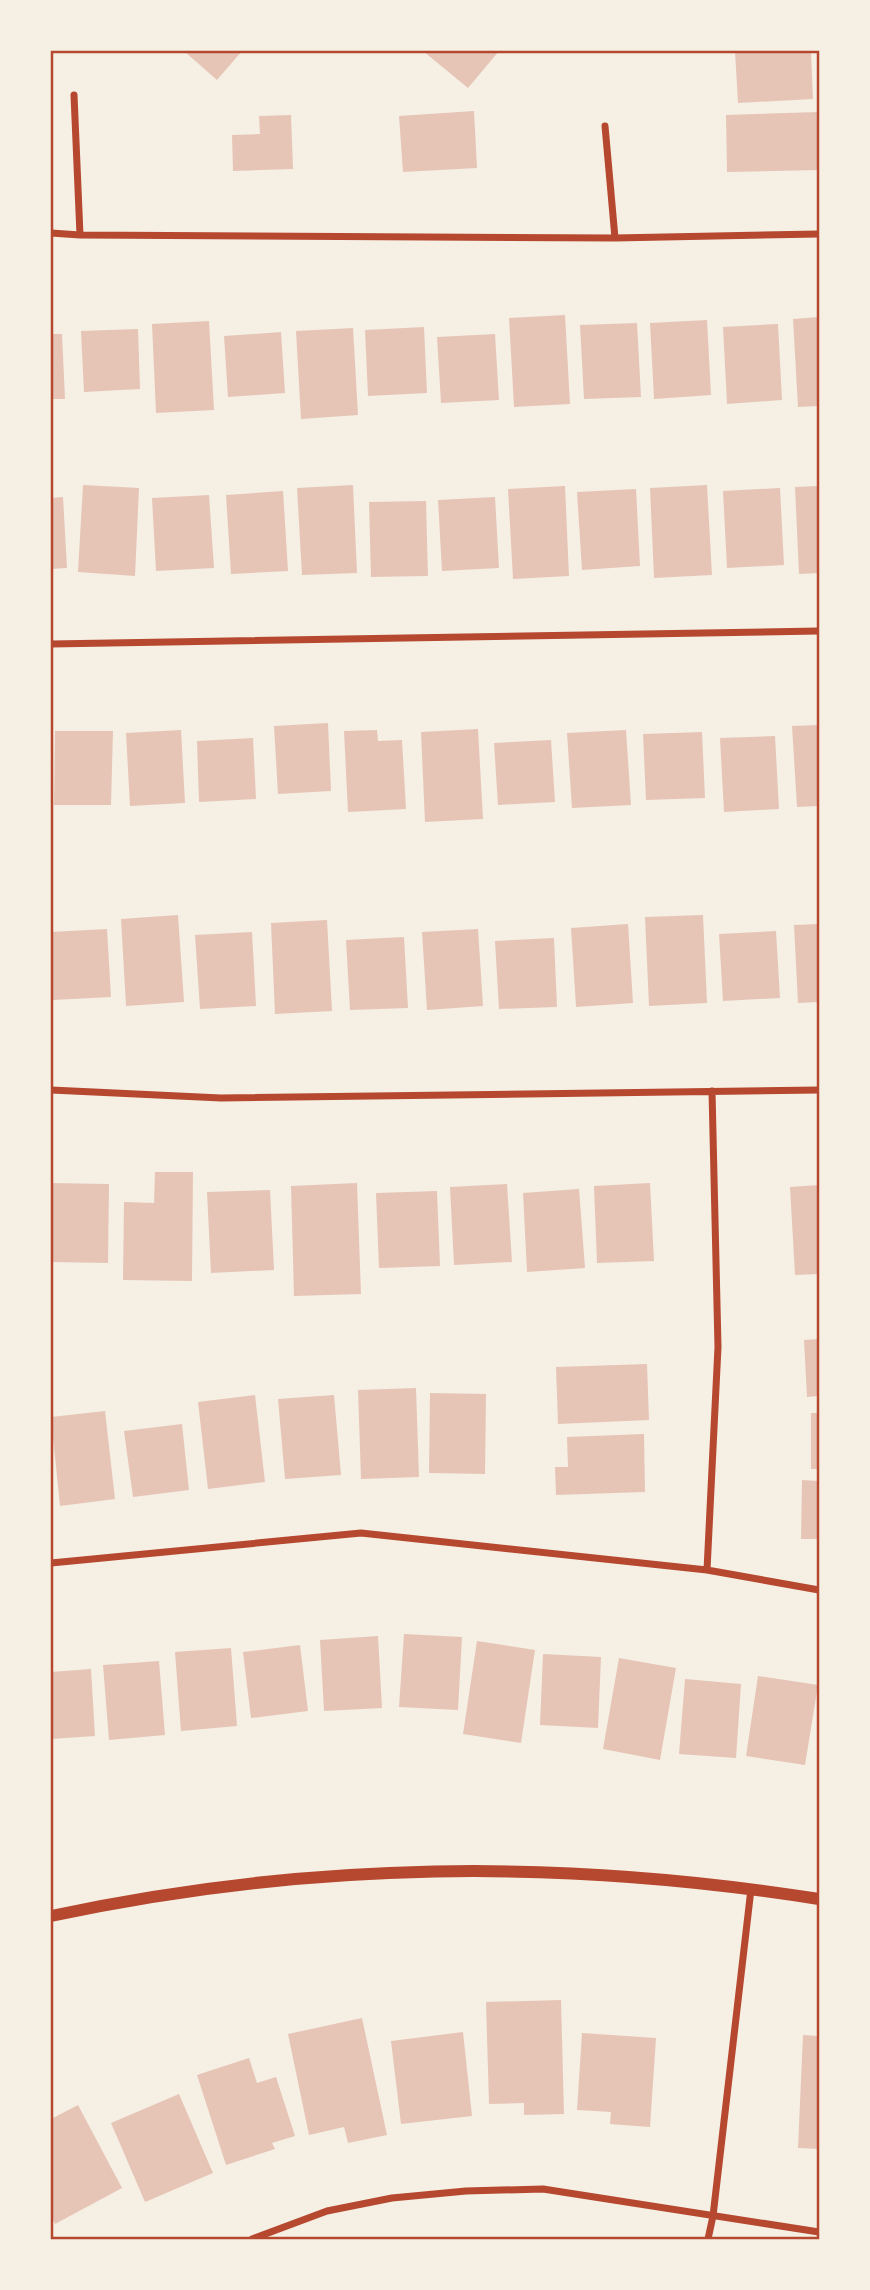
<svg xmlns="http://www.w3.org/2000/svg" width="870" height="2290" font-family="'PT Sans',sans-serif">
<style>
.building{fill:#e6c5b7}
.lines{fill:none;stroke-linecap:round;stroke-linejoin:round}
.minor{stroke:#b5482f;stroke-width:7}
.tertiary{stroke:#b5482f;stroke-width:12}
.neatline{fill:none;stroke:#b5482f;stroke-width:2.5}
</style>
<rect width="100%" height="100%" fill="#f6efe4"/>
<path class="building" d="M184,51H242L217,80Z
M423,51H499L468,88Z
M735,51H811L813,99L738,103Z
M474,111L477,168L403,172L399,116Z
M819,112V170L727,172L726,115Z
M291,115L293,169L233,171L232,135L260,134L259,116Z
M565,315L570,404L514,407L509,318Z
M819,317V406L798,407L793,319Z
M707,320L711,395L654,399L650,323Z
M209,321L214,410L156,413L152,324Z
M637,323L641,397L584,399L580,325Z
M778,324L782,400L727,404L723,327Z
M424,327L427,393L368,396L365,330Z
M353,328L358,415L301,419L296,331Z
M138,329L140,389L84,392L81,331Z
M281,332L285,393L228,397L224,336Z
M51,334H62L65,399H51Z
M495,334L499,400L441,403L437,337Z
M83,485L139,488L135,576L78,572Z
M353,485L357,573L302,575L297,488Z
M707,485L712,575L654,578L650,488Z
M565,486L569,576L513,579L508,489Z
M819,486V573L799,574L795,487Z
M780,488L784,565L727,568L723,491Z
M636,489L640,566L582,570L577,492Z
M283,491L288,571L231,574L226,495Z
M209,495L214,568L156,571L152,498Z
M63,497L67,568L51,569V498Z
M495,497L499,568L442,571L438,500Z
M426,501L428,576L371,577L369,502Z
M328,723L331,791L278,794L274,726Z
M819,725V806L797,807L792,726Z
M478,729L483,819L425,822L421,732Z
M181,730L185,803L130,806L126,733Z
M377,730L378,741L402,740L406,809L348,812L344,731Z
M626,730L631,805L572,808L567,733Z
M55,731H113L111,805H54Z
M702,732L705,798L646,800L643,734Z
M775,736L779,809L724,812L720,738Z
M253,738L256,799L199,802L197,741Z
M551,740L555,802L498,805L494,743Z
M178,915L184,1002L126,1006L121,919Z
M703,915L707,1003L649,1006L645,917Z
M327,920L332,1011L275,1014L271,923Z
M628,924L633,1003L576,1007L571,928Z
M819,924V1002L798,1003L794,925Z
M107,929L111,997L53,1000L51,932Z
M478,929L483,1006L427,1010L422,932Z
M776,931L780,998L723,1001L719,934Z
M252,932L256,1006L200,1009L195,935Z
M404,937L408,1008L350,1010L346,940Z
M554,938L557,1007L499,1009L495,941Z
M155,1172H193L192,1281L123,1280L124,1202L154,1203Z
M51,1183L109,1184L108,1263L51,1262Z
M357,1183L361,1294L294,1296L291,1186Z
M650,1183L654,1261L597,1263L594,1186Z
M507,1184L512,1262L454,1265L450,1187Z
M819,1185V1274L795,1275L790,1187Z
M579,1189L585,1268L527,1272L523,1193Z
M270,1190L274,1270L211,1273L207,1192Z
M437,1191L440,1266L379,1268L376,1193Z
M819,1339V1396L807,1397L804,1340Z
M647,1364L649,1420L558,1424L556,1367Z
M416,1388L419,1477L361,1479L358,1390Z
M430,1393L486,1394L485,1474L429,1473Z
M255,1395L265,1482L208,1489L198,1402Z
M334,1395L341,1475L285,1479L278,1399Z
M105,1411L115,1499L60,1506L51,1417Z
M811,1413H819V1469H811Z
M182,1424L189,1490L133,1497L124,1431Z
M644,1434L645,1492L556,1495L555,1467H568L567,1437Z
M802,1480L819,1481V1539H801Z
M404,1634L462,1637L458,1710L399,1707Z
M378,1636L382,1708L324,1711L320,1640Z
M477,1641L535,1650L521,1743L463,1734Z
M300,1645L308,1711L251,1718L243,1652Z
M231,1648L237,1726L181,1731L175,1652Z
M543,1654L601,1657L598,1728L540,1725Z
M619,1658L676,1668L660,1760L603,1749Z
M159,1661L165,1735L109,1740L103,1665Z
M91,1669L95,1736L51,1739V1672Z
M758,1676L818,1685L805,1765L746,1756Z
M685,1679L741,1684L736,1758L679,1754Z
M561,2000L564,2114L524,2115V2103L489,2104L486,2002Z
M362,2018L387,2135L348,2143L344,2127L309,2135L288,2034Z
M463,2032L472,2116L401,2124L391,2041Z
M582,2033L656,2038L650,2127L610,2124L611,2112L577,2110Z
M803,2035L819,2036V2149L798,2148Z
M249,2058L257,2083L276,2077L295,2136L272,2143L275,2149L226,2165L197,2075Z
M179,2094L213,2173L145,2202L111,2123Z
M78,2105L122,2188L55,2224L51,2216V2119Z"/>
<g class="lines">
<path class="minor" d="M74,95L80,235
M605,126L615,238
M51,233L80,235L615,238L819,234
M51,644L819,631
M51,1090L221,1098L819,1090
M51,1563L361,1533L707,1570L819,1590
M707,1570L718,1347L712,1091
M252,2239L327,2211L392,2198L466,2191L543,2189L819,2232
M708,2239L713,2216L751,1889"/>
<path class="tertiary" d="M51,1916C308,1861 560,1858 819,1899"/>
</g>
<rect width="870" height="2290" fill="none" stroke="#f6efe4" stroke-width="105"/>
<rect x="52" y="52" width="766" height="2186" class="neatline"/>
</svg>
